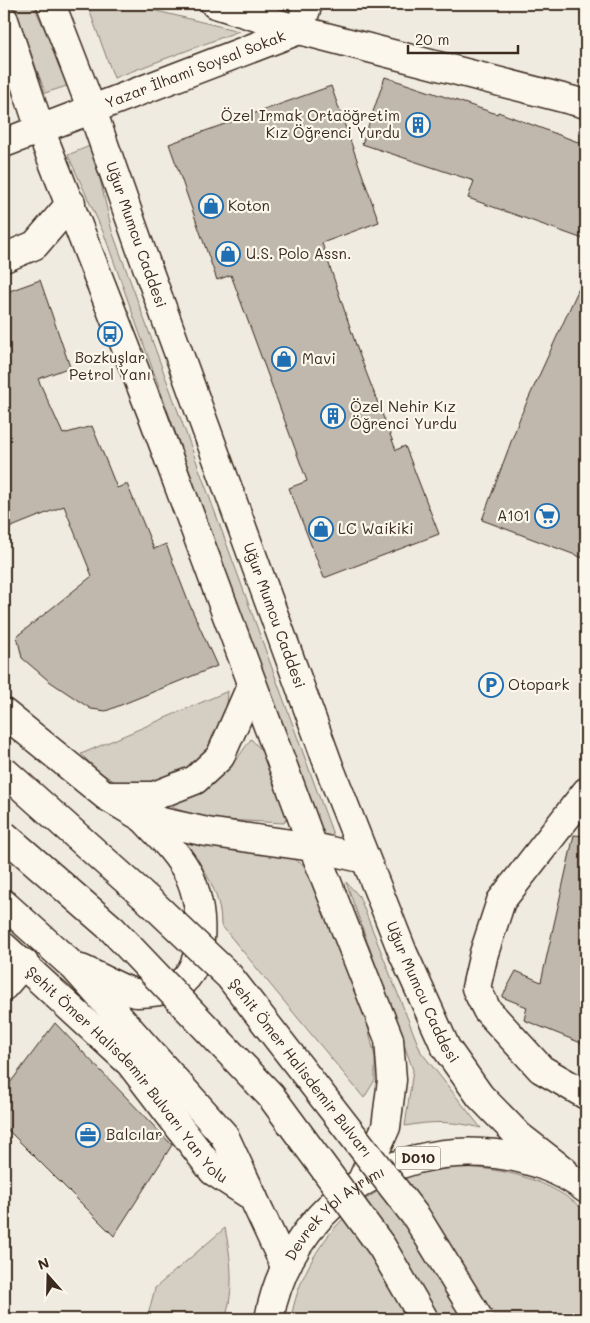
<svg xmlns="http://www.w3.org/2000/svg" width="590" height="1323" font-family="Mali,sans-serif">
<style>
.green{fill:#d5cec3;stroke:#887c70}
.building{fill:#c0b8ad;stroke:#3b2a1e}
.lines{fill:none;stroke-linecap:round;stroke-linejoin:round}
.minor-casing{stroke:#3b2a1e;stroke-width:31}
.major-casing{stroke:#3b2a1e;stroke-width:31}
.highway-casing{stroke:#3b2a1e;stroke-width:31}
.minor{stroke:#fbf7ec;stroke-width:28}
.major{stroke:#fbf7ec;stroke-width:28}
.highway{stroke:#fbf7ec;stroke-width:28}
.major-bridge-casing{stroke:#3b2a1e;stroke-width:31;stroke-linecap:butt}
.major-bridge{stroke:#fbf7ec;stroke-width:28}
.labels{text-anchor:middle;stroke-width:4.5;stroke-linejoin:round;paint-order:stroke}
.shield{fill:#fbf7ec;stroke:#75685c;stroke-width:1}
.shield-label{font-size:14px;font-weight:bold;fill:#3b2a1e}
.street-label{font-size:15px;fill:#3b2a1e;stroke:#fbf7ec}
.poi-label{font-size:15px;fill:#3b2a1e;stroke:#fbf7ec;text-anchor:start}
</style>
<rect width="100%" height="100%" fill="#f0ebe0"/>
<filter id="ink" filterUnits="userSpaceOnUse"><feTurbulence type="fractalNoise" baseFrequency=".02" numOctaves="2"/><feDisplacementMap in="SourceGraphic" scale="10" xChannelSelector="R" yChannelSelector="G"/><feConvolveMatrix kernelMatrix="1 2 1 2 8 2 1 2 1" color-interpolation-filters="sRGB"/></filter>
<g filter="url(#ink)">
<path class="green" d="M14,4H33L70,85L45,93Z
M87,4H128L239,31L114,78Z
M92,145L112,231L335,840L321,837L104,234L68,155Z
M228,691C227,707 226,725 219,739C206,764 155,791 128,786C108,782 94,767 81,754Z
M251,739L264,753L289,813L284,823L205,819L160,803C210,791 223,780 251,739Z
M184,841L289,857L308,867L368,1027L375,1057V1080L364,1098L221,925C221,892 203,867 184,841Z
M346,882L359,896L421,1052L481,1128C454,1121 432,1121 405,1126L413,1070Z
M447,1167C457,1168 467,1167 478,1168C518,1172 556,1184 586,1212V1319H291C303,1245 368,1174 447,1169Z
M225,1228C231,1258 235,1289 225,1319H147L155,1288Z"/>
<path class="building" d="M385,77L497,114L498,112L586,145V240L468,198L474,181L362,144Z
M331,86L379,222L322,243L358,351L396,450L405,446L439,534L324,578L289,488L307,481L231,275L217,280L169,144Z
M586,273V559L482,520L521,415Z
M40,280L70,367L38,379L63,434L92,426L117,488L127,484L154,549L166,544L188,601L217,666L106,711L91,709L49,681L22,658L17,636L92,576L64,506L4,530V293Z
M574,835L586,836V1045L524,1020L527,1007L502,997L516,971L541,982Z
M55,1023L172,1145L114,1236L4,1126V1091Z"/>
<g class="lines">
<defs>
<g id="minor">
<path d="M215,4L299,30L586,104"/>
<path d="M299,30L308,4"/>
<path id="s1" d="M4,143L299,30"/>
<path d="M4,258L35,245L71,203"/>
<path d="M586,792L501,901L484,953L476,988L487,1010L541,1069L586,1095"/>
<path id="s2" d="M4,947L130,1063L213,1171L253,1197"/>
<path d="M4,986L24,963"/>
</g>
<g id="major">
<path id="s3" d="M51,4L92,110L141,250L330,769L403,953L446,1048L480,1096L519,1136L564,1171"/>
<path d="M4,20L40,129L154,419L313,847L389,1039L392,1080L386,1127L363,1178"/>
<path d="M4,713L106,796L143,818L207,832L313,847L365,859"/>
<path d="M107,796H154L195,780L220,757L252,684"/>
<path d="M4,904L74,967L224,1135L285,1266"/>
<path d="M81,969C94,974 127,993 137,993C149,993 168,991 178,985C209,964 203,905 189,875C178,853 159,835 143,818"/>
</g>
<g id="highway">
<path id="s4" d="M269,1319C289,1211 386,1141 496,1154C527,1158 561,1169 586,1189"/>
</g>
</defs>
<use href="#minor" class="minor-casing"/>
<use href="#major" class="major-casing"/>
<use href="#highway" class="highway-casing"/>
<use href="#minor" class="minor"/>
<use href="#major" class="major"/>
<use href="#highway" class="highway"/>
<defs>
<g id="major-bridge">
<path id="s5" d="M4,771L153,904L229,976L417,1218L479,1319"/>
<path d="M4,835L112,929L271,1096L382,1247L424,1319"/>
</g>
</defs>
<use href="#major-bridge" class="major-bridge-casing"/>
<use href="#major-bridge" class="major-bridge"/>
</g>
</g>
<defs>
<symbol id="building-ring" viewBox="-11 -11 22 22"><circle r="9.5" fill="#fbf7ec" stroke="#1f6fb2" stroke-width="1.5"/><path d="M-4-6H4V6H1V3H-1V6H-4ZM-2.5-4.3h1.7v1.8h-1.7ZM.8-4.3h1.7v1.8H.8ZM-2.5-1h1.7V.8h-1.7ZM.8-1h1.7V.8H.8Z" fill="#1f6fb2"/></symbol>
<symbol id="shop-ring" viewBox="-11 -11 22 22"><circle r="9.5" fill="#fbf7ec" stroke="#1f6fb2" stroke-width="1.5"/><path d="M-5-2.5h2.3a2.7 3.5 0 0 1 5.4 0H5L5.5 6h-11ZM-1.5-2.5h3a1.5 2.3 0 0 0-3 0Z" fill="#1f6fb2"/></symbol>
<symbol id="bus-ring" viewBox="-11 -11 22 22"><circle r="9.5" fill="#fbf7ec" stroke="#1f6fb2" stroke-width="1.5"/><path d="M-5-6H5V4H4V6H2V4H-2V6H-4V4H-5ZM-3.5-4V0h7V-4ZM-3.5 1.2v1.5H-2V1.2ZM2 1.2v1.5H3.5V1.2Z" fill="#1f6fb2"/></symbol>
<symbol id="supermarket-ring" viewBox="-11 -11 22 22"><circle r="9.5" fill="#fbf7ec" stroke="#1f6fb2" stroke-width="1.5"/><path d="M-6-5.5h2.5l.6 2H6L4.5 2H-2.5L-4.4-4H-6ZM-1.5 3.2a1.3 1.3 0 1 0 .1 0ZM3 3.2a1.3 1.3 0 1 0 .1 0Z" fill="#1f6fb2"/></symbol>
<symbol id="parking-ring" viewBox="-11 -11 22 22"><circle r="9.5" fill="#fbf7ec" stroke="#1f6fb2" stroke-width="1.5"/><path d="M-3.5-5.5H1a3.5 3.5 0 0 1 0 7H-1V5.5H-3.5ZM-1-3.4V-.6H.8a1.4 1.4 0 0 0 0-2.8Z" fill="#1f6fb2"/></symbol>
<symbol id="office-ring" viewBox="-11 -11 22 22"><circle r="9.5" fill="#fbf7ec" stroke="#1f6fb2" stroke-width="1.5"/><path d="M-6-3h4V-5.5h4V-3h4V5H-6ZM-1-4.5V-3h2v-1.5ZM-6 0V1H6V0Z" fill="#1f6fb2"/></symbol>
</defs>
<g fill-rule="evenodd">
<use href="#building-ring" x="404" y="111" width="28" height="28"/>
<use href="#shop-ring" x="197" y="192" width="28" height="28"/>
<use href="#shop-ring" x="214" y="240" width="28" height="28"/>
<use href="#bus-ring" x="96" y="320" width="28" height="28"/>
<use href="#shop-ring" x="270" y="345" width="28" height="28"/>
<use href="#building-ring" x="319" y="402" width="28" height="28"/>
<use href="#supermarket-ring" x="533" y="502" width="28" height="28"/>
<use href="#shop-ring" x="307" y="515" width="28" height="28"/>
<use href="#parking-ring" x="477" y="671" width="28" height="28"/>
<use href="#office-ring" x="74" y="1121" width="28" height="28"/>
</g>
<g class="labels">
<rect class="shield" x="395.5" y="1146.5" width="45" height="23" rx="4"/>
<g class="shield-label">
<text x="418" y="1163">D010</text>
</g>
<g class="street-label">
<text dy="5" stroke="none"><textPath href="#s1" startOffset="205">Yazar İlhami Soysal Sokak</textPath></text>
<text dy="5" stroke="none"><textPath href="#s3" startOffset="246">Uğur Mumcu Caddesi</textPath></text>
<text dy="5" stroke="none"><textPath href="#s3" startOffset="651">Uğur Mumcu Caddesi</textPath></text>
<text dy="5" stroke="none"><textPath href="#s3" startOffset="1056">Uğur Mumcu Caddesi</textPath></text>
<text dy="5" stroke="none"><textPath href="#s5" startOffset="421">Şehit Ömer Halisdemir Bulvarı</textPath></text>
<text dy="5" stroke="none"><textPath href="#s2" startOffset="178">Şehit Ömer Halisdemir Bulvarı Yan Yolu</textPath></text>
<text dy="5" stroke="none"><textPath href="#s4" startOffset="129">Devrek Yol Ayrımı</textPath></text>
</g>
<g class="poi-label">
<text x="400" y="121" text-anchor="end">Özel Irmak Ortaöğretim<tspan x="400" dy="17">Kız Öğrenci Yurdu</tspan></text>
<text x="228" y="211">Koton</text>
<text x="246" y="259">U.S. Polo Assn.</text>
<text x="110" y="363" text-anchor="middle">Bozkuşlar<tspan x="110" dy="17">Petrol Yanı</tspan></text>
<text x="302" y="364">Mavi</text>
<text x="350" y="412">Özel Nehir Kız<tspan x="350" dy="17">Öğrenci Yurdu</tspan></text>
<text x="530" y="521" text-anchor="end">A101</text>
<text x="338" y="534">LC Waikiki</text>
<text x="508" y="690">Otopark</text>
<text x="106" y="1140">Balcılar</text>
</g>
</g>
<rect width="590" height="1323" fill="none" stroke="#fbf7ec" stroke-width="20"/>
<rect x="10" y="10" width="570" height="1303" fill="none" stroke="#3b2a1e" stroke-width="2" filter="url(#ink)"/>
<g transform="translate(48 1276) rotate(340)" stroke="#fbf7ec" stroke-width="4" paint-order="stroke">
<path d="M0-4L9 19L0 12L-9 19Z" fill="#3b2a1e"/>
<text y="-8" font-size="14" font-weight="bold" text-anchor="middle" fill="#3b2a1e">N</text>
</g>
<path d="M408 45v8h110v-8" fill="none" stroke="#3b2a1e" stroke-width="2.5"/>
<text x="415" y="45" font-size="15" fill="#3b2a1e" stroke="#fbf7ec" stroke-width="4" paint-order="stroke">20 m</text>
</svg>
